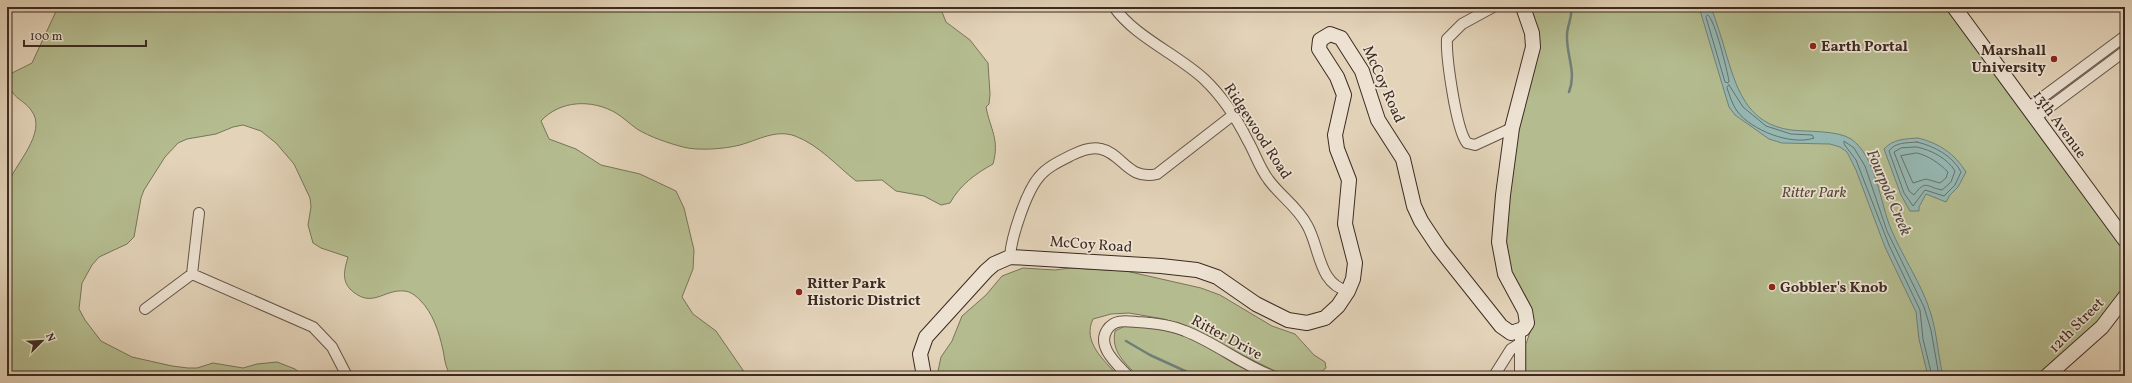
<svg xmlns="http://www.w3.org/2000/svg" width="2132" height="383" font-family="Vollkorn,serif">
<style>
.green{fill:#b4bc8f;stroke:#787458}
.water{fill:#95b7b2;stroke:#717f78}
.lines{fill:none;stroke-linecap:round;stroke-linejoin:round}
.shore{stroke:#68716a;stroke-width:1}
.stream{stroke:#717f78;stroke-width:2.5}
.street-casing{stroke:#665547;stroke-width:12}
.secondary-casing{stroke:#3c2b21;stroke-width:16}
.street{stroke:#ede2d2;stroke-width:10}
.secondary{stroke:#ede2d2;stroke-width:14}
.poi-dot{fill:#8f2418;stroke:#ede2d2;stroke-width:1.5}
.labels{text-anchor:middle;stroke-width:3.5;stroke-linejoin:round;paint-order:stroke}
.poi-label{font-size:15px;font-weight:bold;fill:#3c2b21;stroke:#ede2d2;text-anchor:start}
.street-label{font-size:15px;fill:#3c2b21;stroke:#ede2d2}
.park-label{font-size:15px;font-style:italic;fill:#544837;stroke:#ede2d2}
.water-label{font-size:16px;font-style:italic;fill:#4e473e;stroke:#ede2d2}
</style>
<rect width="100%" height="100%" fill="#e3d3b9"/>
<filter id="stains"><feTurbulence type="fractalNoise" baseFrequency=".005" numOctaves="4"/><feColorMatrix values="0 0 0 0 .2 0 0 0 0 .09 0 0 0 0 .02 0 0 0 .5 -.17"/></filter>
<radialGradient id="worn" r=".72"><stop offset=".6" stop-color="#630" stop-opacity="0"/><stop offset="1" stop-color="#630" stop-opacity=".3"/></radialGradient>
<path class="green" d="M58,7H940L946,22L970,40L988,63L990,94L989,104L986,107C990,129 1000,139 993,164C975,174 960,185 950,203L941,205L924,196L896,191L882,180L856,181C837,166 819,145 795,136C776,129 758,140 740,145C725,149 697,151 683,147C668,143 650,137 637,129C630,124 624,118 616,113C592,99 560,100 541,121L549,139L576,149L601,165L640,174L676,191L684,208L694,250L693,269L682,297L693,314L716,331L747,376H451C445,367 445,360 443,350C439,332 433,313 420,300C416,296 410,291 404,291C383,289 372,310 350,289C341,279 345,268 348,257L321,248L313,243L308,225L311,207L310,198L294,164L276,143L261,131L243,125L233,127L216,134L187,139L178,143L165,157L144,190L141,198L134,237L127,244L99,257L92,265L82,283L79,309L85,320L101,341L132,357L172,366L188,368H197L213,363L243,368L257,364L277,362L295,369L304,376H7V186C13,166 49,132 31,110C21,97 14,101 8,82L12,73L32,63Z
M1527,7H1946L2125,250V285L2114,304L2099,323L2039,376H1526V344L1531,329L1503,248L1508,183L1528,81Z
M1023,268L1055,270L1070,268L1126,271L1201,288L1220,295L1272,326L1295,334L1314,355L1325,362L1326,368L1317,375H1299L1275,371L1177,323L1164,319L1129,313L1111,314L1093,319C1082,342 1104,360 1118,376H937L941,357L952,341L962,316L986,295L1002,276Z
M1127,325L1164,328L1198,341L1235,364L1261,376H1137C1124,361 1111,352 1115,331Z"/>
<path class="water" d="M1699,7H1711C1716,21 1721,36 1725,50C1736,87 1746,124 1791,130C1808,132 1837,130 1851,139C1876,156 1880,203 1891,229C1903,258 1922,284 1931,314C1937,334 1938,355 1943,376H1928L1919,339L1916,312L1885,247L1856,170L1847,152L1840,147L1830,144L1782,143L1769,139L1735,115L1729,107Z
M1918,138C1939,143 1955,154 1966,172L1958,187L1950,195L1946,202L1926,194L1919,207V211H1910L1901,195L1884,149C1893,139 1905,139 1918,138Z"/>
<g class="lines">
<path class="shore" d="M1708,15C1715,20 1727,70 1729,81L1728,83L1725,82L1706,17Z
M1729,85L1743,107L1766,126L1791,134L1812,135L1814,138C1791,146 1751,130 1737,111C1732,104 1730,96 1727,88Z
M1917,142C1934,146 1953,156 1961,172L1955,185L1944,196L1925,190L1913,206L1904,193L1889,151C1895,142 1907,143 1917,142Z
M1917,147C1931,150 1947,158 1955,171L1951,182L1942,190C1926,187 1926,179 1914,195L1909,191L1894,152L1901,148Z
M1917,153C1929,156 1939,163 1948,172L1946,178L1940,183L1926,179L1913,183L1901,156Z
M1932,376L1923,339L1920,310L1889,245L1856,160L1844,144V141L1854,148L1865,166L1887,231L1924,307L1931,330L1939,376"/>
<path class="stream" d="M1569,92C1577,72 1566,55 1567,35C1567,25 1573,17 1571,7
M1126,341L1150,355L1196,376"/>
<defs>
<path id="street" d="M1114,7C1135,37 1177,54 1204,79C1222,96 1237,119 1248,141C1255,153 1259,167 1268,179C1279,195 1297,206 1307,225C1320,247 1318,284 1348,291
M1493,7L1462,24L1447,39C1446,56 1456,130 1467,143L1475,145L1512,128
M2028,108L2125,36
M2035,118L2125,51
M1010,257C1011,238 1026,192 1039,177C1047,167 1060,161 1072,155C1080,151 1091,146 1101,149C1122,153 1128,181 1157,174L1233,115
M192,274L313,327L332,347L347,376
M145,309L192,274L199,213
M1128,376C1118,365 1096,347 1107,330C1114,319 1126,321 1137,322C1153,323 1171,325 1185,331C1216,343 1241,364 1272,376
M1494,376L1511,349L1519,344
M1520,376V331"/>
<path id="secondary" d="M1954,7L2125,240
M924,376L920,354L926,337L986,271L994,264L1010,257L1161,266L1197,270L1217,277L1256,304L1288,320L1307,323L1325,318L1338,306L1348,291L1353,279L1355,263L1345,224L1349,180L1337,149L1335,135L1344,95L1337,77L1319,49L1320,40L1330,34L1341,38L1362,71L1378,120L1403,159L1414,206L1421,221L1439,248L1501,326L1511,333L1523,329L1527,323L1525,311L1505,274L1499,242L1503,195L1512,128L1533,47L1532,33L1523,7
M2047,376L2102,327L2125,297"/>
</defs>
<use href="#street" class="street-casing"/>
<use href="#secondary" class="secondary-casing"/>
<use href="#street" class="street"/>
<use href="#secondary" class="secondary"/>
</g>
<g class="poi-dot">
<circle cx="1813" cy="46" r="4"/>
<circle cx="2054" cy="59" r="4"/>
<circle cx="1772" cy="287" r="4"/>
<circle cx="799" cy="292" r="4"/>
</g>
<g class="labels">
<g class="poi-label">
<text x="1821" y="51">Earth Portal</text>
<text x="2046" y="55" text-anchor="end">Marshall<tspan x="2046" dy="17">University</tspan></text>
<text x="807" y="288">Ritter Park<tspan x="807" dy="17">Historic District</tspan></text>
<text x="1780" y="292">Gobbler's Knob</text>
</g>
<g class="street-label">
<text transform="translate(1384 84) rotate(66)" y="5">McCoy Road</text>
<text transform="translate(2060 124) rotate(54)" y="5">13th Avenue</text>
<text transform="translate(1258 131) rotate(57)" y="5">Ridgewood Road</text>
<text transform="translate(1091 244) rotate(4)" y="5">McCoy Road</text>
<text transform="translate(2076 325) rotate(-45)" y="5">12th Street</text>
<text transform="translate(1227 337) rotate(28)" y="5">Ritter Drive</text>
</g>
<g class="park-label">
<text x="1814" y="197">Ritter Park</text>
</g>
<g class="water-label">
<text transform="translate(1890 192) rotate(67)" y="6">Fourpole Creek</text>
</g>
</g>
<rect width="2132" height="383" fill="none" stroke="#e3d3b9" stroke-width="24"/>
<rect x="8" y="8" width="2116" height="367" fill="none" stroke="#3c2b21" stroke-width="2"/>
<rect x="12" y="12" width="2108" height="359" fill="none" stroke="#3c2b21"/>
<g transform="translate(42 341) rotate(66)" stroke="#ede2d2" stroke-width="3" paint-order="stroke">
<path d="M0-3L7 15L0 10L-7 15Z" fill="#3c2b21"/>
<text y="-6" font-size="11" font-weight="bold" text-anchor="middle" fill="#3c2b21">N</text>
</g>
<path d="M24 40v6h122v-6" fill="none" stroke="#3c2b21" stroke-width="2"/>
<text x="30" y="40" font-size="12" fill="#3c2b21" stroke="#ede2d2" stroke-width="3" paint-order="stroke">100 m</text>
<rect width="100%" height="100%" filter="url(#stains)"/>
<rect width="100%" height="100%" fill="url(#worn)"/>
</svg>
